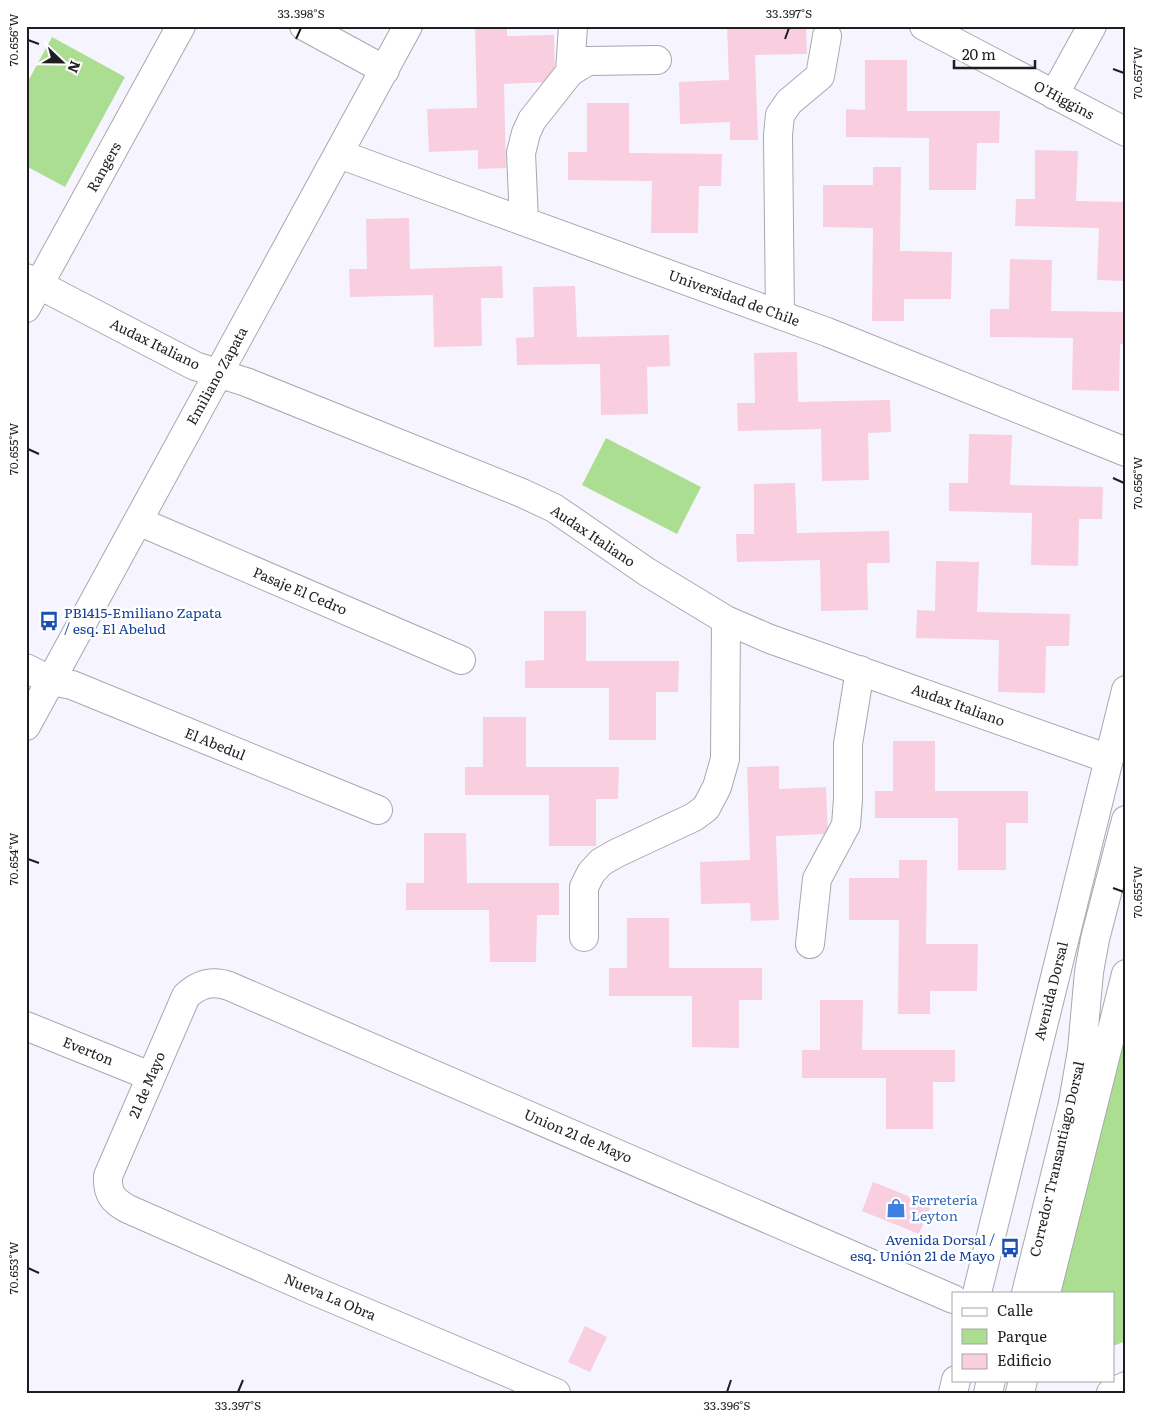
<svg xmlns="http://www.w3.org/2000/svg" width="1152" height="1419" font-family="Literata,serif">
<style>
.green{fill:#acde91}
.building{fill:#f9cede}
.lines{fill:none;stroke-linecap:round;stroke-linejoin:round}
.minor-casing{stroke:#a8a7b0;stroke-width:30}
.major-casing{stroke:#a8a7b0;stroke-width:30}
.minor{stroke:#fff;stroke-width:28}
.major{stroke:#fff;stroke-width:28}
.ticks{fill:none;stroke:#1e1d21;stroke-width:2}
.labels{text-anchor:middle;stroke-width:5;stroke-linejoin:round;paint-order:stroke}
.street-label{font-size:14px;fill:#1e1d21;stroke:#fff}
.transit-label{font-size:14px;fill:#164399;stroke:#fff;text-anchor:start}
.shop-label{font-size:14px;fill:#366cbe;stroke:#fff;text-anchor:start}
.neatline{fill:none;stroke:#1e1d21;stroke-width:2}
.ticks-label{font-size:12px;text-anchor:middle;fill:#1e1d21}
</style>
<rect width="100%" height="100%" fill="#f6f5ff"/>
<path class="green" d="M52,37L125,77L65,187L26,166V85Z
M606,438L701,487L677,534L582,485Z
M1126,1000V1341L1113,1346V1293H1057Z"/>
<path class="building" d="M475,26H507V36L554,35L555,82L504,84L506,168L478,169V150L429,152L427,109L477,108Z
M727,26H806L807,54L755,55L758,140H730V122L680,124L679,82L729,80Z
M865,60H907V111H1000L999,143H977L976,190H929V138L846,137V109L865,110Z
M587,103H629V153L722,154L721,186H699L698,233H651L652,181L568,180V152H587Z
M1035,150L1078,151L1076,201L1126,202V281L1097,280L1099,228L1015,226L1016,199H1035Z
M873,167H901L900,251L952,252L951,299H904V321H872L873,228L823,227V185H873Z
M409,218L410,269L502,266L503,298H481L482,346L434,347L433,295L350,297L349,269H367L366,219Z
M1010,259L1052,260L1051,311L1126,312V344H1120L1119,391L1072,390L1073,338L990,337V309H1009Z
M575,286L577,337L669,335L670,366L647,367L648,414L601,415L600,364L517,365L516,338L534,337L533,287Z
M797,352L798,402L890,400L891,432L868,433L869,480L822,481L821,429L738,431L737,403H755L754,353Z
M969,434L1012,435L1010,485L1103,487L1102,519H1079L1078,566L1031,565L1032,513L949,511V483H968Z
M795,483L797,533L889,531L890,563H867L868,610L821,611L820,560L737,562L736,534H754V484Z
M936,561L979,562L977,612L1070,614L1069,646H1046L1045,693L998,692L999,640L916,638L917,610L935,611Z
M544,611H586V661H679L678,692H656V740H609V688H525V661L544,660Z
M483,717H526V767H619L618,799H596V846H549V795H465V767H483Z
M893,741H935V791H1028V823H1006V870H958V818H875V791H893Z
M779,766V789L826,787L828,834L776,836L779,920L751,921L750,903L701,904L700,862L750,860L747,767Z
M424,833H466L467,883H559V915H537L536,962H490L489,910H406V883H424Z
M899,860H927L926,944H978L977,991H930V1014H898L899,920H849V878H899Z
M627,918H669V968H762V1000H739V1048L692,1047V996H609V968H627Z
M820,1000H863L862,1050H955V1082H933V1129H886V1078H802V1050H820Z
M873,1182L931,1205L919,1234L862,1211Z
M585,1326L607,1337L590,1372L568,1362Z"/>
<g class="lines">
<defs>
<path id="minor" d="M304,26L385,70
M924,26L1126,132
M570,72L573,26
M1054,95L1092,26
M339,154L827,332L1126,452
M524,221L521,153L526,133L532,120L570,72L588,61L657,60
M26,278L195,366L246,382L522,493L554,508L647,572L726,620L770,639L1109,759
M26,308L181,26
M780,315L778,135L780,115L789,102L820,76L827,36
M138,521L461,660
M26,668L51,681L72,685L378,810
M26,726L408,26
M584,937V887L591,873L601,862L617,853L694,817L706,808L717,787L725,759L726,620
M810,944L817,879L846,825L848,799V744L860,670
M26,1026L150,1076
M1026,1293L1073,1103L1082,1050L1089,972L1095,939L1126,820
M1046,1293L1126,974
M556,1393L310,1289L128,1209C113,1201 107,1194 108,1176L186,996C199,984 212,980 229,986L953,1299
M988,1393L991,1380
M1020,1393L1023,1380"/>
<path id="major" d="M977,1293L1126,690
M953,1393L956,1380
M1111,1393L1126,1386"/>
</defs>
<use href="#minor" class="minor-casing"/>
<use href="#major" class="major-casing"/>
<use href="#minor" class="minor"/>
<use href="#major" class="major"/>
</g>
<path class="ticks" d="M296,39L301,28M785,39L789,28M28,40L39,44M1113,69L1124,73M28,449L39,454M1113,478L1124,483M28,859L39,863M1113,888L1124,892M28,1268L39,1273M238,1392L243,1380M727,1392L731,1380"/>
<defs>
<symbol id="bus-bare" viewBox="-9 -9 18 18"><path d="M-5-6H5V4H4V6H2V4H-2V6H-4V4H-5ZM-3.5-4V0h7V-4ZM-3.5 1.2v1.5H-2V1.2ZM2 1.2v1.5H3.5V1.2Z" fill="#1a4fb4" stroke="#fff" stroke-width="2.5" paint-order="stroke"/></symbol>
<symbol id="shop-bare" viewBox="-9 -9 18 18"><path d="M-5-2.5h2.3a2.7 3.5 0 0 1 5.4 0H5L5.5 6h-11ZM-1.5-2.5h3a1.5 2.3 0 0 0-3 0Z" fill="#3f7fe0" stroke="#fff" stroke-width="2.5" paint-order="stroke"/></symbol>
</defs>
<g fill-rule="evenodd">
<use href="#bus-bare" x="35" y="607" width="28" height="28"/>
<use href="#shop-bare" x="882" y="1194" width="28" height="28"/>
<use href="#bus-bare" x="996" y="1234" width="28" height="28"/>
</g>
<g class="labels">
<g class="street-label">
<text transform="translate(1064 100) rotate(28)" y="5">O'Higgins</text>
<text transform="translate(104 167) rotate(-61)" y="5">Rangers</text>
<text transform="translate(734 298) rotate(20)" y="5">Universidad de Chile</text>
<text transform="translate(155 344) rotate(26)" y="5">Audax Italiano</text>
<text transform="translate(217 376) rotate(-61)" y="5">Emiliano Zapata</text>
<text transform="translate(593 536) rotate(34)" y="5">Audax Italiano</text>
<text transform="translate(300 591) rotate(23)" y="5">Pasaje El Cedro</text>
<text transform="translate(958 705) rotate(20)" y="5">Audax Italiano</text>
<text transform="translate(215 744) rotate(22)" y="5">El Abedul</text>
<text transform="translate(1051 991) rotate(-76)" y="5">Avenida Dorsal</text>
<text transform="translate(88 1051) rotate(22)" y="5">Everton</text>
<text transform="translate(147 1085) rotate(-67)" y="5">21 de Mayo</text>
<text transform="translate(578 1136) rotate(23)" y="5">Union 21 de Mayo</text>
<text transform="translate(1057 1159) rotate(-77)" y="5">Corredor Transantiago Dorsal</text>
<text transform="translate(330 1297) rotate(23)" y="5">Nueva La Obra</text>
</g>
<g class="transit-label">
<text x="64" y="618">PB1415-Emiliano Zapata<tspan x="64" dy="16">/ esq. El Abelud</tspan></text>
<text x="995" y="1245" text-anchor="end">Avenida Dorsal /<tspan x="995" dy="16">esq. Unión 21 de Mayo</tspan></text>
</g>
<g class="shop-label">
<text x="911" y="1205">Ferretería<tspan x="911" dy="16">Leyton</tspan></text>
</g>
</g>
<rect width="1152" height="1419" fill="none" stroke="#ffffff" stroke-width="55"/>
<rect x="952" y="1292" width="162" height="90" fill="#ffffff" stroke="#a5a5a6"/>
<rect x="962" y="1308" width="25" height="8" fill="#ffffff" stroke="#a5a5a6"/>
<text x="997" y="1316" font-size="15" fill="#1e1d21">Calle</text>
<rect x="962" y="1329" width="25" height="15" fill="#acde91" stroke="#a5a5a6"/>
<text x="997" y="1342" font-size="15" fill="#1e1d21">Parque</text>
<rect x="962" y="1354" width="25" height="15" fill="#f9cede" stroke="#a5a5a6"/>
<text x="997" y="1366" font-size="15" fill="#1e1d21">Edificio</text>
<g transform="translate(62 62) rotate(112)" stroke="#ffffff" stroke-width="4" paint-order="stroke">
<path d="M0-4L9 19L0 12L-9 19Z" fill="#1e1d21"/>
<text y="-8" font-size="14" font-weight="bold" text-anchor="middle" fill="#1e1d21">N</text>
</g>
<path d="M954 60v8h81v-8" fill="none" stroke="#1e1d21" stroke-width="2.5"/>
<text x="962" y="60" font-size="15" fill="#1e1d21" stroke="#ffffff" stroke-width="4" paint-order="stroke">20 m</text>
<rect x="28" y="28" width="1096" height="1364" class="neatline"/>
<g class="ticks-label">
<text x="301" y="18">33.398°S</text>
<text x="789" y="18">33.397°S</text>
<text transform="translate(14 40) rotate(-90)" y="4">70.656°W</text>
<text transform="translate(1138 73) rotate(-90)" y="4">70.657°W</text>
<text transform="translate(14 449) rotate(-90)" y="4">70.655°W</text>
<text transform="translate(1138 483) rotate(-90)" y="4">70.656°W</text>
<text transform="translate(14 859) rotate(-90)" y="4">70.654°W</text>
<text transform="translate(1138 892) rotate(-90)" y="4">70.655°W</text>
<text transform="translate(14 1268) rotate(-90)" y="4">70.653°W</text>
<text x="238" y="1410">33.397°S</text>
<text x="727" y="1410">33.396°S</text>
</g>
</svg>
